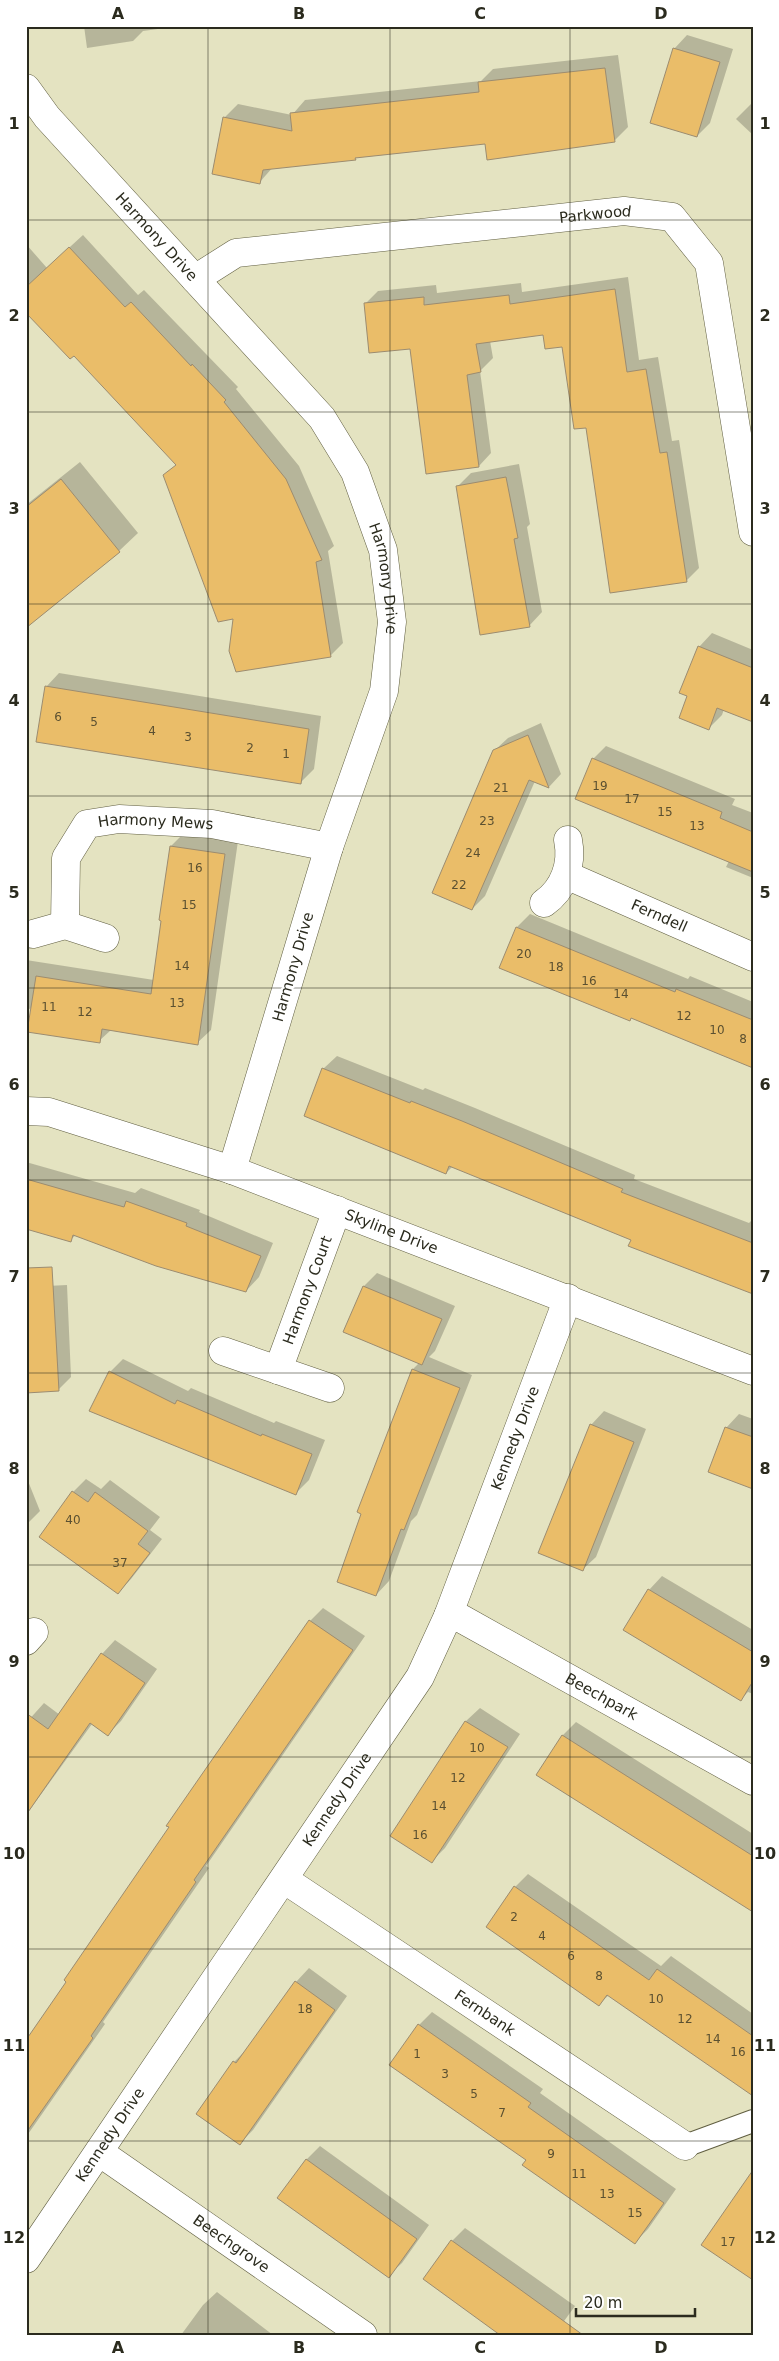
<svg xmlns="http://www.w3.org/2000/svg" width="779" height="2361" font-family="'DejaVu Sans',sans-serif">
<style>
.shadow{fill:#0003}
.building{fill:#eabd69;stroke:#9c8c70}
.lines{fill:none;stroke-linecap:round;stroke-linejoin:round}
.service-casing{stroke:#615f42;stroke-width:24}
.minor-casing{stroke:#615f42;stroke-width:29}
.service{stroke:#fff;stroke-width:22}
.minor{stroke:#fff;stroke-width:28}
.grid{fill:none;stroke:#2b2b1e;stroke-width:1;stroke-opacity:0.55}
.labels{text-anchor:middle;stroke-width:4.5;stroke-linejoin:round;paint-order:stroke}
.number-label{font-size:12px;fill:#5b5031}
.street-label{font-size:15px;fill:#2b2b1e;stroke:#fff}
.neatline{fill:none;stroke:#2b2b1e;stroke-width:2}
.grid-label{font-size:16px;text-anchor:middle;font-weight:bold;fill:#2b2b1e}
</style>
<rect width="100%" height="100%" fill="#e4e3c1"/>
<path class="shadow" d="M84,26H180L143,31L133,41L87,48Z
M687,35L733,49L710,123L697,136L674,49Z
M618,55L628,127L615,140L486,143L273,167L259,183L224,118L238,104L292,115L305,100L481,81L493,69Z
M753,102V135L736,119Z
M83,235L138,295L144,290L238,387L236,389L299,466L334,546L328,551L343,643L330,656L234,618L165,476L177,464L74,354L26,311V244L47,268Z
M628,277L639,360L658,357L672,441L679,440L699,568L686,581L587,426L563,345L544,334L490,341L493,358L480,371L491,453L479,466L411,347L366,303L378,291L436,285L437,293L521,283L522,292Z
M80,462L138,533L119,551L26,626V505Z
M519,464L530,524L527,527L542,612L529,626L458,486L471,473Z
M712,633L753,650V721L724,709L722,715L708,729L689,696L699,647Z
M59,673L321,716L314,769L300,783L46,687Z
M541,723L561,774L549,787L535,781L485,896L472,909L494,751L508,738Z
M606,746L735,799L732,805L753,813V878L726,867L729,861L593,759Z
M184,833L238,841L211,1030L197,1043L111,1030L99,1041L32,1008L26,1010V960L154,980L171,846Z
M530,914L688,979L690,976L753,1002V1067L517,927Z
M337,1056L423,1090L425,1088L475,1108L635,1175L634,1179L749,1223L753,1219V1293L632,1239L453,1166L446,1173L323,1069Z
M26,1162L135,1193L141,1188L200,1210L199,1212L273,1243L259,1277L246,1291L76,1235L70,1240L26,1228Z
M377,1273L455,1306L435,1351L429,1357L472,1375L417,1515L411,1521L389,1581L376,1595L413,1369L419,1363L345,1331L364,1286Z
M67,1285L71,1377L58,1390L26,1287Z
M123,1359L188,1391L191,1388L274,1423L276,1421L325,1440L309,1480L295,1494L110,1372Z
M604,1411L646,1429L596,1557L582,1570L591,1425Z
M739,1414L753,1419V1488L726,1428Z
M26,1476L40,1511L26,1525Z
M86,1479L101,1489L110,1480L160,1517L150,1530L162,1539L131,1579L118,1593L73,1492Z
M662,1576L753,1630V1694L748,1692L741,1699L649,1590Z
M323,1608L365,1636L206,1866L209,1868L103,2022L105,2024L26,2137V2042L310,1621Z
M115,1640L157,1669L121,1721L108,1734L92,1724L26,1815V1723L44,1703L60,1715L102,1654Z
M480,1708L520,1734L445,1848L432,1861L392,1836L466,1721Z
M576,1722L753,1834V1911L538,1775L563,1735Z
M528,1874L661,1966L671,1956L753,2014V2075L609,1995L599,2004L515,1887Z
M309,1968L347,1996L253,2130L240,2143L234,2062L247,2049L296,1982Z
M432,2012L543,2089L540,2093L676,2189L648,2229L635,2242L528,2159L419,2025Z
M320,2146L429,2225L402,2263L388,2276L306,2160Z
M465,2228L575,2306L554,2335L452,2241Z
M217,2292L273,2335H181L203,2305Z"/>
<path class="building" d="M673,48L720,62L697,137L650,123Z
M605,68L615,142L487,160L485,144L355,158L356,160L263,170L260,184L212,174L223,117L292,131L290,113L479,92L478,82Z
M69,247L125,307L131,302L191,366L192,364L226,400L224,402L286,479L322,560L316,562L331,657L236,672L229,651L233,619L218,622L163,475L176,465L74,356L70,359L26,313V287Z
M615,289L627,372L646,369L660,453L667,452L687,582L610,593L586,428L574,429L562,347L545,349L543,335L476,344L481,372L467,375L479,467L426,474L410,349L369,353L364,303L424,297V305L509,295L510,304Z
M506,477L518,538L514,539L530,627L480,635L456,486Z
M61,479L120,552L26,628V507Z
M698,646L753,668V722L717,708L709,730L679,718L687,696L679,693Z
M45,686L309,729L301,784L36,742Z
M528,735L549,788L529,780L472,910L432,893L493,750Z
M592,758L722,812L720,818L753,832V872L575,799Z
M170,846L225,854L198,1045L102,1029L100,1043L27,1032L36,976L151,994L161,921L159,920Z
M516,927L675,992L676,989L753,1020V1068L631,1018L630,1021L499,968Z
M322,1068L410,1103L411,1101L462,1121L623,1189L621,1192L753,1243V1294L628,1246L631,1240L449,1166L446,1174L304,1116Z
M26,1179L124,1207L126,1201L187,1223L186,1226L261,1256L246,1292L156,1266L73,1235L71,1242L26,1229Z
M52,1267L59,1391L26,1393V1268Z
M363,1286L442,1319L422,1365L343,1332Z
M412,1369L460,1388L404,1530L401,1529L376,1596L337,1582L361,1514L357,1512Z
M109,1371L175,1404L177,1400L261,1436L262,1434L312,1454L296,1495L89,1411Z
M590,1424L634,1442L583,1571L538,1553Z
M725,1427L753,1437V1489L708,1472Z
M72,1491L88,1502L95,1492L148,1531L138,1544L150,1553L118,1594L39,1537Z
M648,1589L753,1652V1681L741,1701L623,1630Z
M309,1620L353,1650L194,1880L196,1882L91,2036L93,2038L26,2133V2040L66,1982L64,1980L169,1827L166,1826Z
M101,1653L145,1683L108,1736L90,1723L26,1815V1713L48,1729Z
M465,1721L508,1747L432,1863L390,1836Z
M562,1735L753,1856V1912L536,1775Z
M514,1886L649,1980L657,1969L753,2036V2096L607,1995L599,2006L486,1927Z
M295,1981L335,2010L240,2145L196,2114L233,2061L236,2063Z
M418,2024L531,2103L528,2107L664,2203L635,2244L522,2165L526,2160L389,2065Z
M306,2159L417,2239L389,2278L277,2198Z
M753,2170V2280L701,2245Z
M451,2240L507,2280L583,2335H500L423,2279Z"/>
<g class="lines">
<defs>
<path id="service" d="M685,2146L753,2121"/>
<g id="minor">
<path id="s1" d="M26,88L47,117L322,418L355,472L383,550L392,622L384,691L329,847L232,1170"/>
<path id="s2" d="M195,279L236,253L624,211L672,217L709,263L753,532"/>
<path id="s3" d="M566,875L753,957"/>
<path d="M544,903C564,889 573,864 568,840"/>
<path id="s4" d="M65,925L66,858L87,824L119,819L212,824L329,847"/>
<path d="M33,934L65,925L105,938"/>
<path id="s5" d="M26,1111L49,1112L232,1170L753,1371"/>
<path d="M223,1351L330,1388"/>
<path id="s6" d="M278,1370L337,1210"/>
<path id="s7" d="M448,1616L462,1619L753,1781"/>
<path d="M26,1641L34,1632"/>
<path id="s8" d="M285,1880L685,2146"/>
<path id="s9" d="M99,2152L363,2335"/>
<path id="s10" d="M26,2259L420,1677L448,1616L568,1298"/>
</g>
</defs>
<use href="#service" class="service-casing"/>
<use href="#minor" class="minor-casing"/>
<use href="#service" class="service"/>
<use href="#minor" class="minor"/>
</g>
<path class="grid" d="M208,26V2335M390,26V2335M570,26V2335M26,220H753M26,412H753M26,604H753M26,796H753M26,988H753M26,1180H753M26,1373H753M26,1565H753M26,1757H753M26,1949H753M26,2141H753"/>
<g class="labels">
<g class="number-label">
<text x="58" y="721">6</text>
<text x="94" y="726">5</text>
<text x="152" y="735">4</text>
<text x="188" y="741">3</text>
<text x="250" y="752">2</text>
<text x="286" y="758">1</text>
<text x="600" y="790">19</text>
<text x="501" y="792">21</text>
<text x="632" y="803">17</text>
<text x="665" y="816">15</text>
<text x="487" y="825">23</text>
<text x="697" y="830">13</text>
<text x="473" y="857">24</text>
<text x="195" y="872">16</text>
<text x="459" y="889">22</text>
<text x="189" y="909">15</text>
<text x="524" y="958">20</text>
<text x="182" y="970">14</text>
<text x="556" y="971">18</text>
<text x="589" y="985">16</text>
<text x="621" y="998">14</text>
<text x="177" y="1007">13</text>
<text x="49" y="1011">11</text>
<text x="85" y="1016">12</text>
<text x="684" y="1020">12</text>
<text x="717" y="1034">10</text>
<text x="743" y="1043">8</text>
<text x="73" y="1524">40</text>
<text x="120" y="1567">37</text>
<text x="477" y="1752">10</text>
<text x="458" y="1782">12</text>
<text x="439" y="1810">14</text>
<text x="420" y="1839">16</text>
<text x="514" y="1921">2</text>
<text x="542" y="1940">4</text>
<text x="571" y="1960">6</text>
<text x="599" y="1980">8</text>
<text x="656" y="2003">10</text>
<text x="305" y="2013">18</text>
<text x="685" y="2023">12</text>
<text x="713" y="2043">14</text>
<text x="738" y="2056">16</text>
<text x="417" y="2058">1</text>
<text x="445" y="2078">3</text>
<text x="474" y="2098">5</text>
<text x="502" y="2117">7</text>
<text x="551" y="2158">9</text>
<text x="579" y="2178">11</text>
<text x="607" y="2198">13</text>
<text x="635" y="2217">15</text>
<text x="728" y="2246">17</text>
</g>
<g class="street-label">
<text dy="5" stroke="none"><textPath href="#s2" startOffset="410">Parkwood</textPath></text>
<text dy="5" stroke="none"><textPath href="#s1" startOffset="198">Harmony Drive</textPath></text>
<text dy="5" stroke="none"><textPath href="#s1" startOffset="618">Harmony Drive</textPath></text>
<text dy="5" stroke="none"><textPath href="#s4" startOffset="176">Harmony Mews</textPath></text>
<text dy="5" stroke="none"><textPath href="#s3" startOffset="102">Ferndell</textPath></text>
<text transform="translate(293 967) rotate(-74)" y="5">Harmony Drive</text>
<text dy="5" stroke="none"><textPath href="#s5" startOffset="386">Skyline Drive</textPath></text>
<text dy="5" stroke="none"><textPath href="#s6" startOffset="85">Harmony Court</textPath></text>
<text dy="5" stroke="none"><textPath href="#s10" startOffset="960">Kennedy Drive</textPath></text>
<text dy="5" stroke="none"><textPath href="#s7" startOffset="174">Beechpark</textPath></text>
<text dy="5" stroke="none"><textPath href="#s10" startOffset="555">Kennedy Drive</textPath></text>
<text dy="5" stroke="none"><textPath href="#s8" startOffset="240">Fernbank</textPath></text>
<text dy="5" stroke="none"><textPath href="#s10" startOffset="150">Kennedy Drive</textPath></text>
<text dy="5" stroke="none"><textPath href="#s9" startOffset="161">Beechgrove</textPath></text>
</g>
</g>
<rect width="779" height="2361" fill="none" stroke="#ffffff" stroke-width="55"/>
<path d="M576 2308v8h119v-8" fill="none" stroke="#2b2b1e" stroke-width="2.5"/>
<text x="584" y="2308" font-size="15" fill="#2b2b1e" stroke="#ffffff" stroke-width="4" paint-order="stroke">20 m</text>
<rect x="28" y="28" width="724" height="2306" class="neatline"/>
<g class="grid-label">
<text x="118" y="19">A</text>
<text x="299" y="19">B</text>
<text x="480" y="19">C</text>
<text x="661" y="19">D</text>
<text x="14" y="129">1</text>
<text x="765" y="129">1</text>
<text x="14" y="321">2</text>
<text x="765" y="321">2</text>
<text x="14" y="514">3</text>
<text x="765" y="514">3</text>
<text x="14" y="706">4</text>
<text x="765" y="706">4</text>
<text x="14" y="898">5</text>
<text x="765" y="898">5</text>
<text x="14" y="1090">6</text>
<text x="765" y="1090">6</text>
<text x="14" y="1282">7</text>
<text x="765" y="1282">7</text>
<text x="14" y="1474">8</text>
<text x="765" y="1474">8</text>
<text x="14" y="1667">9</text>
<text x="765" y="1667">9</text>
<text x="14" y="1859">10</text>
<text x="765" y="1859">10</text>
<text x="14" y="2051">11</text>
<text x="765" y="2051">11</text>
<text x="14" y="2243">12</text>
<text x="765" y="2243">12</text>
<text x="118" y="2353">A</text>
<text x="299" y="2353">B</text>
<text x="480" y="2353">C</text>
<text x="661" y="2353">D</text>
</g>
</svg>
